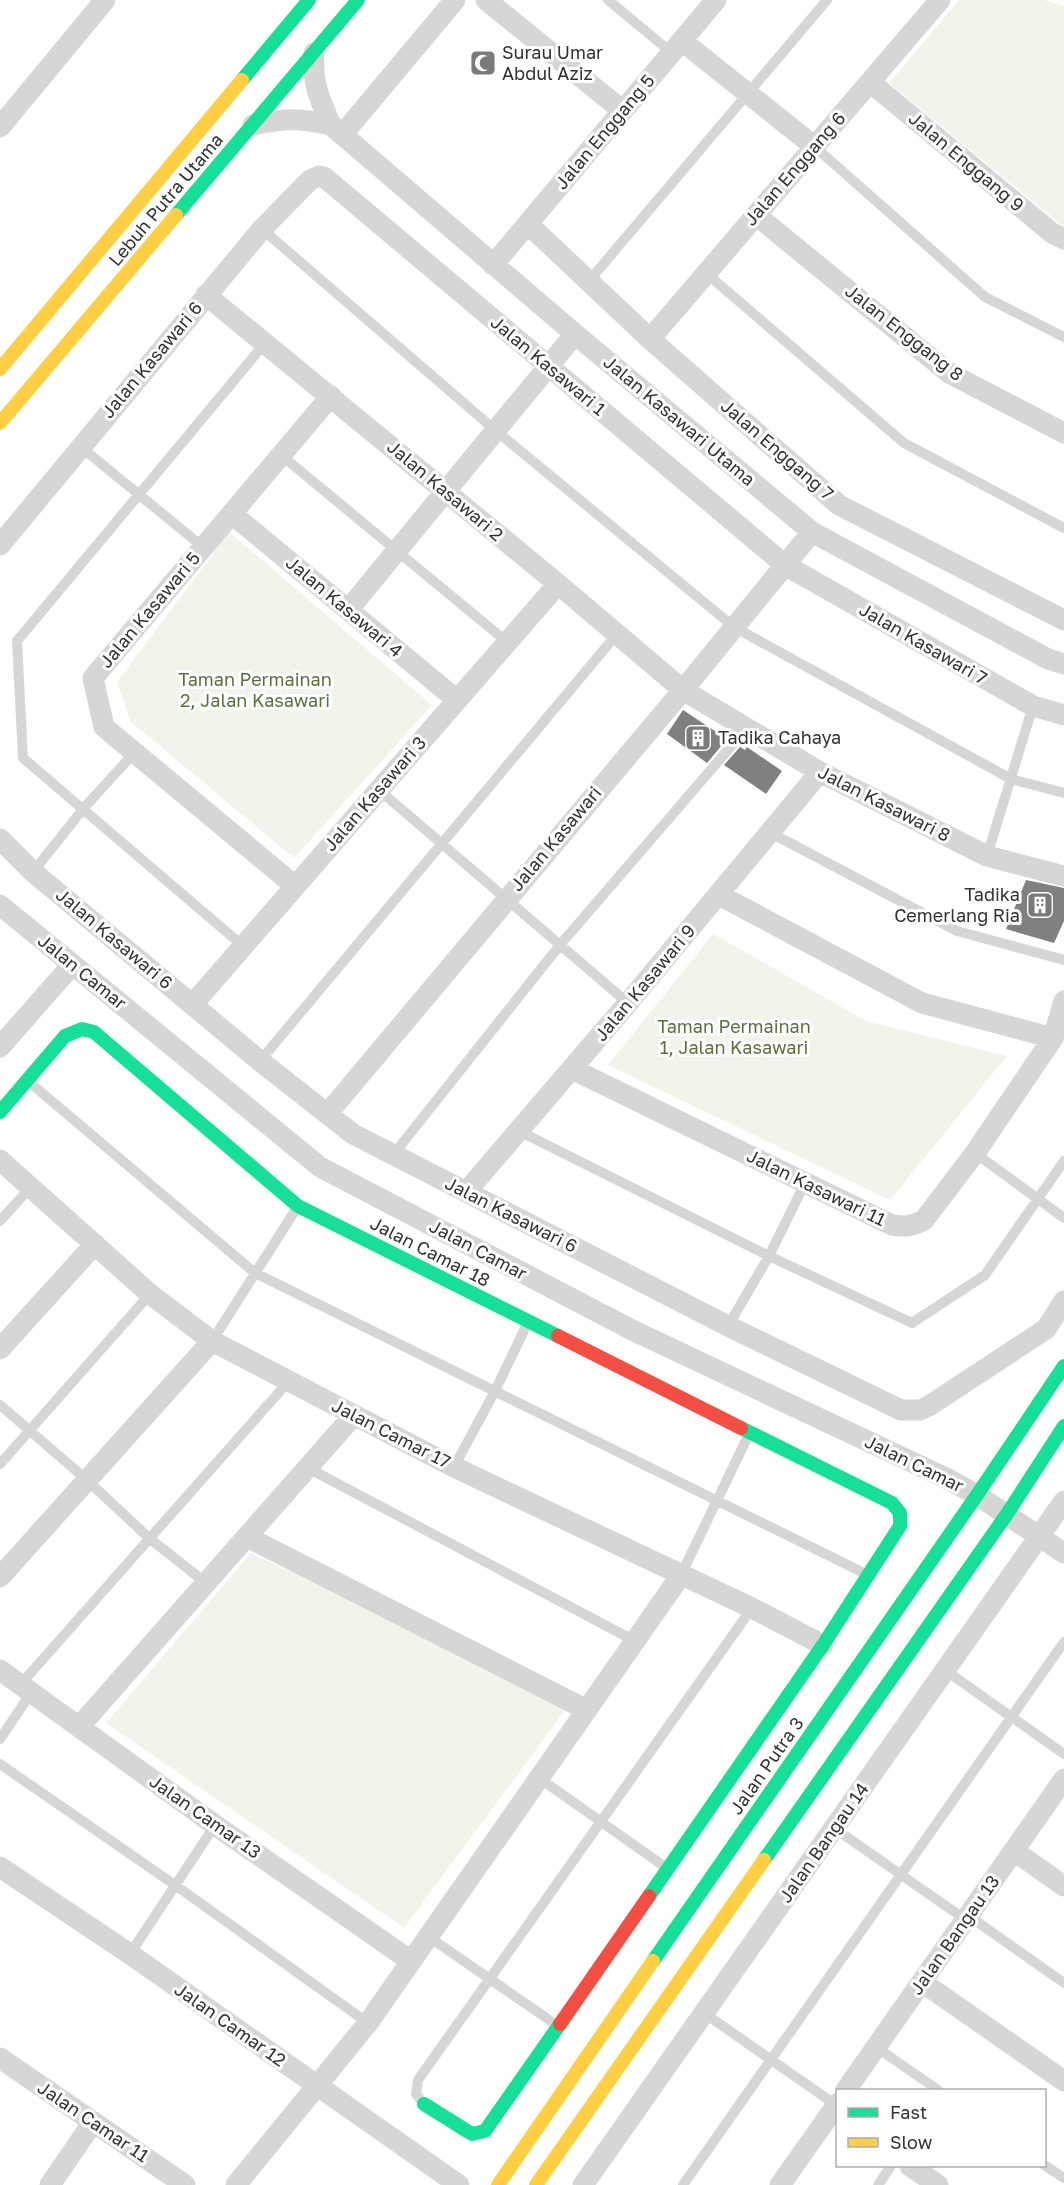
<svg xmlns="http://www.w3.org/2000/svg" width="1064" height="2185" font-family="'Golos Text',sans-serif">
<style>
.park{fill:#f2f4ec}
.building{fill:#808080}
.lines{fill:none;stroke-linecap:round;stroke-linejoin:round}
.lane{stroke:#d6d6d6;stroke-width:10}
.street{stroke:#d6d6d6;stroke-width:21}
.fast{stroke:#16e098;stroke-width:14}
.slow{stroke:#ffcf43;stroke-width:14}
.jam{stroke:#f24e42;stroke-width:14}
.labels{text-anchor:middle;stroke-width:6;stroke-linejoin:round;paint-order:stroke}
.poi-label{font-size:18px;fill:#323232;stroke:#fff;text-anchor:start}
.street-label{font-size:18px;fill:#323232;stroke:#fff}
.park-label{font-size:18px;fill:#5d6f3d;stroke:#fff}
</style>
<rect width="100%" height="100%" fill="#fff"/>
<path class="park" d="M959,0H1044L1064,6V227L889,83Z
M229,532L432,705L294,858L130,721L117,682Z
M713,934L866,1021L1007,1056L890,1200L608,1065Z
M251,1553L571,1702L404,1928L106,1723Z"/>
<path class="building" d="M683,710L727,739L707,763L667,734Z
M740,747L745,750L747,747L782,771L766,794L724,765Z
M1026,880L1064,888V921L1054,943L1006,929Z"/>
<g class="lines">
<path class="lane" d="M608,0L672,53
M815,147L985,297L1064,337
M262,229L495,430L734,627L1011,779L1064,793
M706,273L904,443L1064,528
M589,281L827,0
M81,447L203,547
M281,455L507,642
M379,790L628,1003
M771,833L957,931L1064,960
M987,856L1033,706
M33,872L83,809L134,753
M243,946L23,758L17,641L265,343
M260,1061L617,634
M28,1081L255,1273L868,1575
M519,1131L769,1256L912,1323L985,1275L1064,1161
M975,1153L1064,1218
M393,1155L560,945L746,729
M0,1221L30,1188
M728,1326L769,1256L805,1183
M212,1341L298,1206
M0,1405L87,1480L149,1538L206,1583
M0,1464L150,1294
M454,1467L495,1391L528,1322
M308,1468L635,1641
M681,1575L749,1434
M945,1670L1064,1754
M20,1685L288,1382
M0,1739L31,1693
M0,1764L175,1885L368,2023
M539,1778L668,1869
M834,1828L966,1920
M969,1916L1064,1983
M429,1937L558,2026
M130,1954L215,1825
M704,2013L836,2105
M876,2047L938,2090
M424,2104L416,2094L418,2080L752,1608
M1044,2165L1064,2178
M683,2185L1064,1642
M878,2185L891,2166"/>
<path class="street" d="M486,0L623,111
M682,41L815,147
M314,53C312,83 319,98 331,125L575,334L812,532L1048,659L1064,664
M870,82L1052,233L1064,239
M253,125C285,118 299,118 331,125
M0,127L105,0
M342,135L455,0
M756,215L949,373L1064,433
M528,224L650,339L839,505L1064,620
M493,265L716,0
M206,295L558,584L683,690L820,772L987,856L1064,876
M650,339L940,0
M232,514L457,700
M0,545L262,229L310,180L319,176L324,177L785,565L1033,706L1064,715
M348,610L575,334
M0,839L33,872L260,1061L353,1134L728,1326L901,1410H920L929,1406L1046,1329L1064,1301
M295,886L104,727L93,678L331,396
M719,895L922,1003L1053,1038
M0,905L320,1167L634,1331L946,1478L977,1495L1064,1553
M193,1004L558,584
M0,1047L72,965
M572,1069L892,1225C905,1227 913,1226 924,1220L975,1153L1053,1038L1064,1001
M328,1113L683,690L812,532
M0,1160L150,1294L212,1341L454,1467L752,1608L823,1645
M466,1192L628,1003L820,772
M0,1349L95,1244
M247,1537L587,1710
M0,1577L212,1341
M0,1670L215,1825L411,1961
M79,1727L354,1415
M1014,1851L1064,1886
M0,1867L130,1954L459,2185
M922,1982L1064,2081
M0,2058L185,2185
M846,2090L1064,1779
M910,2166L938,2185
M50,2185L93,2122
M236,2185L368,2023L681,1575
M583,2185L1064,1501
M780,2185L838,2103"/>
<path class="fast" d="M242,80L309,0
M176,215L358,0
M0,1112L65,1036L82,1029L94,1032L298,1206L558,1336
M764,1860L1007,1514L1064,1426
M649,1896L823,1645L900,1526V1513L892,1503L741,1428
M653,1961L977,1495L1064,1366
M424,2104L472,2134L485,2131L560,2024"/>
<path class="slow" d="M0,369L242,80
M0,423L176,215
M498,2185L653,1961
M536,2185L764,1860"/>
<path class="jam" d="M558,1336L741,1428
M560,2024L649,1896"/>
</g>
<defs>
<symbol id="mosque-square" viewBox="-11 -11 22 22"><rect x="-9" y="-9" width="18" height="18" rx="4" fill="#7a7a7a" stroke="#fff"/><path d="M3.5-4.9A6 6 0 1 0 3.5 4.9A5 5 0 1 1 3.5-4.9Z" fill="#fff"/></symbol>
<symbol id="building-square" viewBox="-11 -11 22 22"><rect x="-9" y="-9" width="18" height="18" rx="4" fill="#7a7a7a" stroke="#fff"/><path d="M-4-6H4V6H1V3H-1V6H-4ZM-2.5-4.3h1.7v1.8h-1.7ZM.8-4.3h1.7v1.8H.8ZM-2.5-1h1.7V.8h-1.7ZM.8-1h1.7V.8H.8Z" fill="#fff"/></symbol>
</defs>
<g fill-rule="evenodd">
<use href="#mosque-square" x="468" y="48" width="30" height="30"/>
<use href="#building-square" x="683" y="723" width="30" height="30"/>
<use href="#building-square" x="1025" y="890" width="30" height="30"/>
</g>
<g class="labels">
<g class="poi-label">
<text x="502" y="59">Surau Umar<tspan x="502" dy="21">Abdul Aziz</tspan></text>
<text x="718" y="744">Tadika Cahaya</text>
<text x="1020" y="901" text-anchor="end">Tadika<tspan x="1020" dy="21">Cemerlang Ria</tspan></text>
</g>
<g class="street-label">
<text transform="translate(605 132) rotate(-50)" y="6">Jalan Enggang 5</text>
<text transform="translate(966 162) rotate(40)" y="6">Jalan Enggang 9</text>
<text transform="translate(795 169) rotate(-49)" y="6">Jalan Enggang 6</text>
<text transform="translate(166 200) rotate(-50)" y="6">Lebuh Putra Utama</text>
<text transform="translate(904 333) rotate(38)" y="6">Jalan Enggang 8</text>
<text transform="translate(152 360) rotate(-50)" y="6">Jalan Kasawari 6</text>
<text transform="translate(548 366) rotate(40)" y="6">Jalan Kasawari 1</text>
<text transform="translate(679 421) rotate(40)" y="6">Jalan Kasawari Utama</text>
<text transform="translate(777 450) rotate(41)" y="6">Jalan Enggang 7</text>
<text transform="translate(445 491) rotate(40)" y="6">Jalan Kasawari 2</text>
<text transform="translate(344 607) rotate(40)" y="6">Jalan Kasawari 4</text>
<text transform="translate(150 610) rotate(-50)" y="6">Jalan Kasawari 5</text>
<text transform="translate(923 644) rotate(30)" y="6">Jalan Kasawari 7</text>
<text transform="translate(375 794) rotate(-49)" y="6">Jalan Kasawari 3</text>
<text transform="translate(884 804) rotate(27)" y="6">Jalan Kasawari 8</text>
<text transform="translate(556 839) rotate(-50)" y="6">Jalan Kasawari</text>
<text transform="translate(114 939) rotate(40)" y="6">Jalan Kasawari 6</text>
<text transform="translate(82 972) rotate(39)" y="6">Jalan Camar</text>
<text transform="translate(645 983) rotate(-50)" y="6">Jalan Kasawari 9</text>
<text transform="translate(816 1188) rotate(26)" y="6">Jalan Kasawari 11</text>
<text transform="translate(511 1215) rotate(27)" y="6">Jalan Kasawari 6</text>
<text transform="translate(478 1250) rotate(28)" y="6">Jalan Camar</text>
<text transform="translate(430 1252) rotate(27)" y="6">Jalan Camar 18</text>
<text transform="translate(391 1434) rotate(27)" y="6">Jalan Camar 17</text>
<text transform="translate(914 1464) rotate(26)" y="6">Jalan Camar</text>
<text transform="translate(767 1766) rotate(-55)" y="6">Jalan Putra 3</text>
<text transform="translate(205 1817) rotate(35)" y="6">Jalan Camar 13</text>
<text transform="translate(824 1843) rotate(-55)" y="6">Jalan Bangau 14</text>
<text transform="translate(955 1935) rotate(-55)" y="6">Jalan Bangau 13</text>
<text transform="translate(230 2025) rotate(35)" y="6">Jalan Camar 12</text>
<text transform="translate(93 2122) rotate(34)" y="6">Jalan Camar 11</text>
</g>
<g class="park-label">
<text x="255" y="686">Taman Permainan<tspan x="255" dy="21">2, Jalan Kasawari</tspan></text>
<text x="734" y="1033">Taman Permainan<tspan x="734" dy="21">1, Jalan Kasawari</tspan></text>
</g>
</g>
<rect x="836" y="2089" width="210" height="78" fill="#ffffff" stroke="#adadad" stroke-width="1.5"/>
<rect x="848" y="2108" width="30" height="9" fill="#16e098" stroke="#adadad" stroke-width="1.5"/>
<text x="890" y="2119" font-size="18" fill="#323232">Fast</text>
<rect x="848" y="2138" width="30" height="9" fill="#ffcf43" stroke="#adadad" stroke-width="1.5"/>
<text x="890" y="2149" font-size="18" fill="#323232">Slow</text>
</svg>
